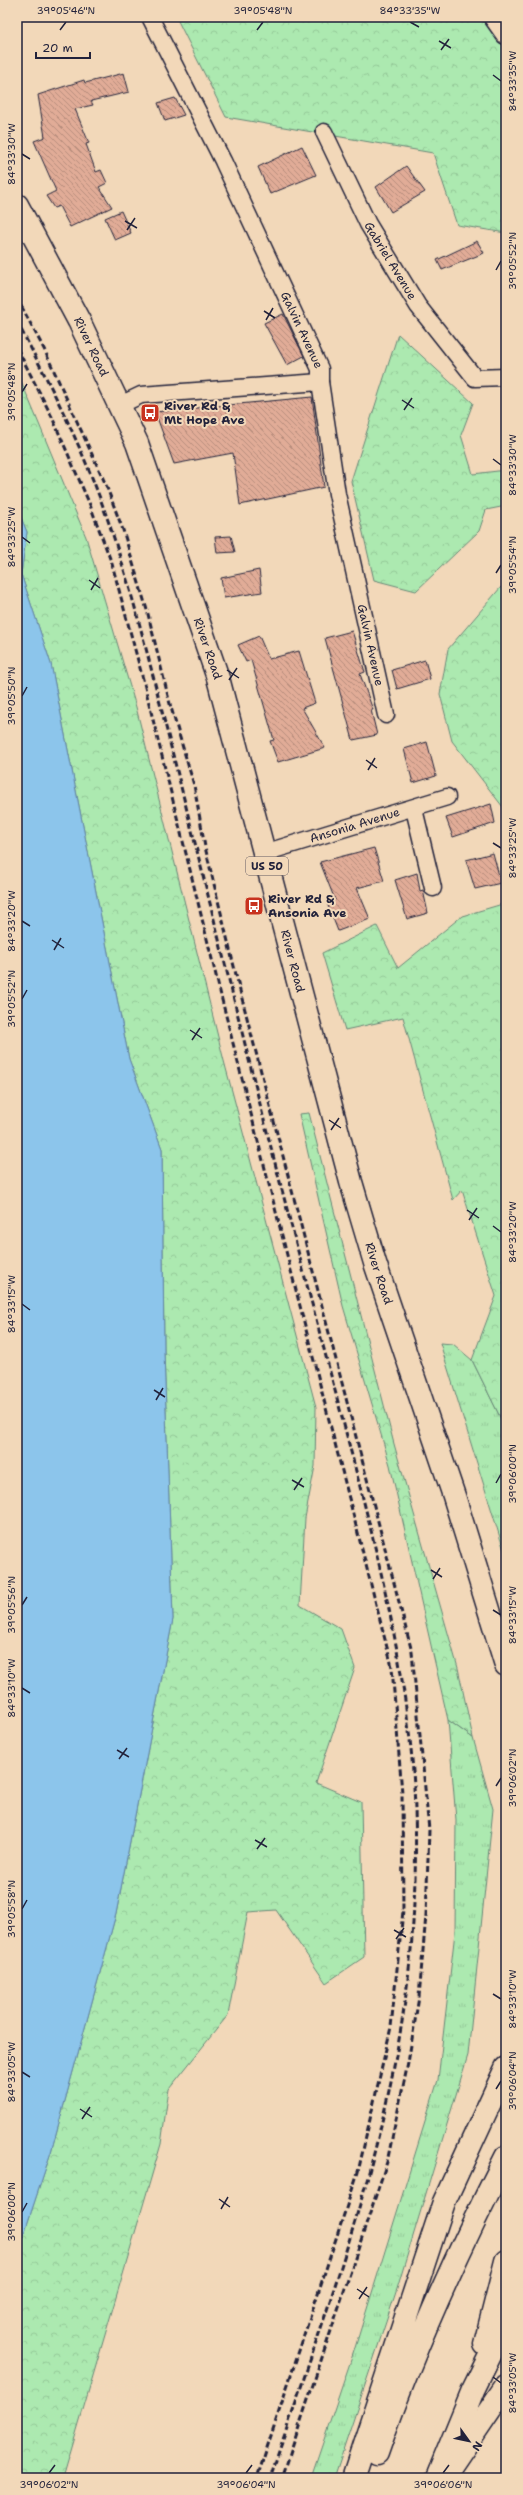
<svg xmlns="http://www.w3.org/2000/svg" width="523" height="2495" font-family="'Shantell Sans',sans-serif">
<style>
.grass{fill:url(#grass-tufts);stroke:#678676}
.forest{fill:url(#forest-crowns);stroke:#678676}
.water{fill:#8cc5eb;stroke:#6284a5}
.building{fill:url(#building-back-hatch);stroke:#22223b}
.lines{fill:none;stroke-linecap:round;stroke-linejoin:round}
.minor-casing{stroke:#22223b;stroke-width:19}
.tertiary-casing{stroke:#22223b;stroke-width:23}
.primary-casing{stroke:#22223b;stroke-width:25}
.motorway-casing{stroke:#22223b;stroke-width:25}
.minor{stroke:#f2d8b9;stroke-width:16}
.tertiary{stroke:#f2d8b9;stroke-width:20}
.primary{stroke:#f2d8b9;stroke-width:22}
.motorway{stroke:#f2d8b9;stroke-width:22}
.rail{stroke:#22223b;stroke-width:3;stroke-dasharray:6 3;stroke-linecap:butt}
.ticks{fill:none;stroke:#22223b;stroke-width:1.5}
.labels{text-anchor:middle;stroke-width:4;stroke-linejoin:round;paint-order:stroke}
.shield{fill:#f2d8b9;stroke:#605961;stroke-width:1}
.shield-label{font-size:11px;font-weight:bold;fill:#22223b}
.street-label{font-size:12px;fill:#22223b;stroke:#f2d8b9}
.poi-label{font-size:12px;font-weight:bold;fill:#22223b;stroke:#f2d8b9;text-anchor:start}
.neatline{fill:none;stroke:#22223b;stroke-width:1.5}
.ticks-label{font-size:10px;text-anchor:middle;fill:#22223b}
</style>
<defs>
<pattern id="grass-tufts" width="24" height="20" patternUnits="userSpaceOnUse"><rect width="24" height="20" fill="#ace9b0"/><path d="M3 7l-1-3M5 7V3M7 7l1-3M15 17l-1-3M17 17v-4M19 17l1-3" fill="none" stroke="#94c898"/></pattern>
<pattern id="forest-crowns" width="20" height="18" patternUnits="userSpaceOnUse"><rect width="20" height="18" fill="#ace9b0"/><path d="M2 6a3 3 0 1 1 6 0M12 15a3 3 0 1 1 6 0" fill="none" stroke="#94c898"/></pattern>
<pattern id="building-back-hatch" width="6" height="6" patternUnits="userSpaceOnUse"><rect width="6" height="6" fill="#e1ac97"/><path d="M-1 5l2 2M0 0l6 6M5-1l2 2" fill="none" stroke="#b68c7c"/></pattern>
</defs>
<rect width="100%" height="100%" fill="#f2d8b9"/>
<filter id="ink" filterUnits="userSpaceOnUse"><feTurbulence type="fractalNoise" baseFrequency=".025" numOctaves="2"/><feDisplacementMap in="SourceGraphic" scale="8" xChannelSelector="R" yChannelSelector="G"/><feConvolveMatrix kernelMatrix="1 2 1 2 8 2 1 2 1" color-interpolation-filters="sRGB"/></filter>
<g filter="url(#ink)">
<path class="grass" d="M440,1343L453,1344L472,1360L506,1429V1557Z
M448,1720L473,1738L493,1809L468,2055L397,2289L334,2478H311L354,2351L438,2080L455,1932L456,1820Z"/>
<path class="forest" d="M176,17H506V233L457,225L433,153L226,117Z
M398,334L473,403L461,435L473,474L506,470V506L486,510L479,531L416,591L374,580L351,481Z
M17,371L86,537L136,707L224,1061L316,1407L315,1466L305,1518L300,1605L341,1629L355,1668L316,1783L361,1802L364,1957L326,1983L276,1910L248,1912L228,2015L169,2089L161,2144L63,2478H17V2255L51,2152L116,1914L173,1619L164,1352L162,1149L129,1059L51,664L21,574L27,532L17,508Z
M501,587L506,592V811L452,741L440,694L448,649Z
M506,903V1429L472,1360L496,1296L462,1190L453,1200L403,1017L345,1030L322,953L377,926L398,968L462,916Z
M309,1113L394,1444L458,1668L473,1738L448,1720L390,1465L343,1306L299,1114Z"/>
<path class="water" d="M17,508L27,532L21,574L51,664L129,1059L162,1149L164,1352L173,1619L116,1914L51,2152L17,2255Z"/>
<path class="building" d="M124,73L129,92L91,101L93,105L75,109L89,143L86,144L96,172L101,170L107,183L99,187L112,207L70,227L59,206L54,208L46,196L56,191L34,141L45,137L38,95L84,80L85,83Z
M175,98L184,115L165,121L158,103Z
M302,146L316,175L270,194L258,167Z
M406,166L425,192L391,212L376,187Z
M121,211L131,233L115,240L105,218Z
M477,241L484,253L442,270L437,260Z
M283,314L304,356L287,365L264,323Z
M312,397L324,487L240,505L233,453L174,464L155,412Z
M231,536L235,552L217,553L215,537Z
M259,570L262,592L224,598L221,578Z
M352,631L365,672L360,674L373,710H371L377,735L353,740L325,638Z
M259,636L269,659L299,651L315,703L302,708L325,748L278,762L270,741L274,740L251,660L246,662L238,645Z
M425,660L430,679L397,689L392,670Z
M427,742L436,776L413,783L404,749Z
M491,804L495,823L453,837L446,818Z
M374,848L384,881L357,888L370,919L338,931L327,903L335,900L320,862Z
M493,853L501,883L475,889L466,860Z
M417,873L420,891L423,890L428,913L407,919L395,880Z"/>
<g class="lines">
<defs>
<g id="minor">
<path id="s1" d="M150,17L223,161L320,369V382L337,494L386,715"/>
<path id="s2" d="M324,132L368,224L418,306L475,378L506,377"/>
<path d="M120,405L141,395L320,382"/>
<path d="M414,809L433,888"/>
<path id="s3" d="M264,853L447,797"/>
</g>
<path id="tertiary" d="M494,17L506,34"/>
<g id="primary">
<path id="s4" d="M17,205L79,321L137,443L218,678L351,1182L375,1263L454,1496L506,1665"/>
<path d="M485,2344L506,2261"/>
<path d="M451,2467L506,2386"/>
<path d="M437,2478L473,2390L506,2323"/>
</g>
<path id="motorway" d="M377,2453C412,2351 457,2253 506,2157
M353,2478L444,2202L506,2068"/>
</defs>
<use href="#minor" class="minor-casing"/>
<use href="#tertiary" class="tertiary-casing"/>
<use href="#primary" class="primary-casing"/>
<use href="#motorway" class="motorway-casing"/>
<use href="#minor" class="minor"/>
<use href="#tertiary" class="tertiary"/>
<use href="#primary" class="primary"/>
<use href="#motorway" class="motorway"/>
<path class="rail" d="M17,298L44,349L106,485L123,530L147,610L170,704L194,785L205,847L239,987L412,1652L429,1830L426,1915L419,1997L408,2063L387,2162L282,2478
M17,322C42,369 66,415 86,463C124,553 146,649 170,743C202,870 233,997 265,1124C290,1222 316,1319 342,1417C368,1518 396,1620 408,1724C416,1782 417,1844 414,1903C406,2103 333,2290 270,2478
M17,348L52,417L90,505L112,564L144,683L223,1004L392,1667L402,1793L403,1911L391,2027L358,2172L257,2478"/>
</g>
</g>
<path class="ticks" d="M410,22L419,27M60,30L66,22M257,30L263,22M439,41L451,48M441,50L449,39M493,75L501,81M22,154L30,159M125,221L137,228M127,230L135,218M496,270L501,261M264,311L275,318M266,320L273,308M22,392L27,384M402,400L414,408M404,410L412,398M493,459L501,465M22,537L30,543M496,573L501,565M89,580L100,588M91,590L98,578M227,670L239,678M229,680L237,668M22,696L27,687M366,760L377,768M368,770L375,758M493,843L501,848M22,921L30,926M52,940L64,948M54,950L61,938M22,999L27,990M190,1030L202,1038M192,1040L200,1028M329,1120L341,1128M331,1130L339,1118M467,1210L479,1218M469,1220L477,1208M493,1226L501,1232M22,1304L30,1310M154,1390L165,1397M156,1400L163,1388M292,1480L304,1487M496,1483L501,1474M294,1490L302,1478M431,1570L442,1577M433,1579L440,1568M22,1605L27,1597M493,1610L501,1615M22,1688L30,1693M117,1750L129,1757M119,1759L127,1748M496,1786L501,1778M255,1840L267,1847M257,1849L265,1838M22,1909L27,1900M394,1930L406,1937M396,1939L404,1928M493,1994L501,1999M22,2072L30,2077M496,2089L501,2081M80,2109L92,2117M82,2119L90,2107M219,2199L230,2207M221,2209L228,2197M22,2212L27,2203M357,2289L369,2297M359,2299L367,2287M493,2377L501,2383M49,2473L55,2465M246,2473L252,2465M443,2473L449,2465"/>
<defs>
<symbol id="bus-square" viewBox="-11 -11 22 22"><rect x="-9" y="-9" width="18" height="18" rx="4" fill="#c8321e" stroke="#f2d8b9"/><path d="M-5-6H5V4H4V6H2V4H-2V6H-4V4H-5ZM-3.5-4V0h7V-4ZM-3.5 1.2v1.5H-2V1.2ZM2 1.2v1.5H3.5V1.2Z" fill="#fff"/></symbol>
</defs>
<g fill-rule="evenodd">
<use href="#bus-square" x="139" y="402" width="22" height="22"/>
<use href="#bus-square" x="243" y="895" width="22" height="22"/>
</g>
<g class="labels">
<rect class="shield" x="246" y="857" width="42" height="18" rx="3"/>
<g class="shield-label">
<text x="267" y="870">US 50</text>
</g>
<g class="street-label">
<text dy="4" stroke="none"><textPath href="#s2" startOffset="145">Gabriel Avenue</textPath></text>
<text dy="4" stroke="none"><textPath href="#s1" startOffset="348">Galvin Avenue</textPath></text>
<text dy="4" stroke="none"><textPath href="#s4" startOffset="160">River Road</textPath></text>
<text dy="4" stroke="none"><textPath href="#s1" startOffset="672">Galvin Avenue</textPath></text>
<text dy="4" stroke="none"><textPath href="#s4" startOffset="484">River Road</textPath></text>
<text dy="4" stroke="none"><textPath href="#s3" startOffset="95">Ansonia Avenue</textPath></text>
<text dy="4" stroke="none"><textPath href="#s4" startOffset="808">River Road</textPath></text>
<text dy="4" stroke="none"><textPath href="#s4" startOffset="1132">River Road</textPath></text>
</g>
<g class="poi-label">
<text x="164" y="410">River Rd &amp;<tspan x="164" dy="14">Mt Hope Ave</tspan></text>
<text x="268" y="903">River Rd &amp;<tspan x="268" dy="14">Ansonia Ave</tspan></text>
</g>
</g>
<rect width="523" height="2495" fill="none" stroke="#f2d8b9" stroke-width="44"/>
<g transform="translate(469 2441) rotate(123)" stroke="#f2d8b9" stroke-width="3" paint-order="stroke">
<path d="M0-3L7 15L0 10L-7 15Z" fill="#22223b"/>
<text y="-6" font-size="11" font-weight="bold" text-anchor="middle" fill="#22223b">N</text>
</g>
<path d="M36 52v6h54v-6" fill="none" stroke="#22223b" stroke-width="2"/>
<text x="42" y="52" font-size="12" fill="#22223b" stroke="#f2d8b9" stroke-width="3" paint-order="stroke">20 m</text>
<rect x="22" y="22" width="479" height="2451" class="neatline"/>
<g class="ticks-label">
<text x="66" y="14">39°05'46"N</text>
<text x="263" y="14">39°05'48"N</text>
<text x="410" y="14">84°33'35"W</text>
<text transform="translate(512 81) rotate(-90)" y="4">84°33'35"W</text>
<text transform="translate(11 154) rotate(-90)" y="4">84°33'30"W</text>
<text transform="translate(512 261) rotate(-90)" y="4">39°05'52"N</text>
<text transform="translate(11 392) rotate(-90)" y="4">39°05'48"N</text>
<text transform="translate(512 465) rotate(-90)" y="4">84°33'30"W</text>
<text transform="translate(11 537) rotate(-90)" y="4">84°33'25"W</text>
<text transform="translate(512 565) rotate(-90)" y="4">39°05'54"N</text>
<text transform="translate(11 696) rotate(-90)" y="4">39°05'50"N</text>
<text transform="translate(512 848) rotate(-90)" y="4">84°33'25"W</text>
<text transform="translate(11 921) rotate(-90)" y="4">84°33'20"W</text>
<text transform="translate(11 999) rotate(-90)" y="4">39°05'52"N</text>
<text transform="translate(512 1232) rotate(-90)" y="4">84°33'20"W</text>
<text transform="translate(11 1304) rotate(-90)" y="4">84°33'15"W</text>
<text transform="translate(512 1474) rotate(-90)" y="4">39°06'00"N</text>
<text transform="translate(11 1605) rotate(-90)" y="4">39°05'56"N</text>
<text transform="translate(512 1615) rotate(-90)" y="4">84°33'15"W</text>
<text transform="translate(11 1688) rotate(-90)" y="4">84°33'10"W</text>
<text transform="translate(512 1778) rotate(-90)" y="4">39°06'02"N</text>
<text transform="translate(11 1909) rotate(-90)" y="4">39°05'58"N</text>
<text transform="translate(512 1999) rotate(-90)" y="4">84°33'10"W</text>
<text transform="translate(11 2072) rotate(-90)" y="4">84°33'05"W</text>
<text transform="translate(512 2081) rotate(-90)" y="4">39°06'04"N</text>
<text transform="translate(11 2212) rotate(-90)" y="4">39°06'00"N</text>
<text transform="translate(512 2383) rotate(-90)" y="4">84°33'05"W</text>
<text x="49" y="2488">39°06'02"N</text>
<text x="246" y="2488">39°06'04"N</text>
<text x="443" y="2488">39°06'06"N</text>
</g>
</svg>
